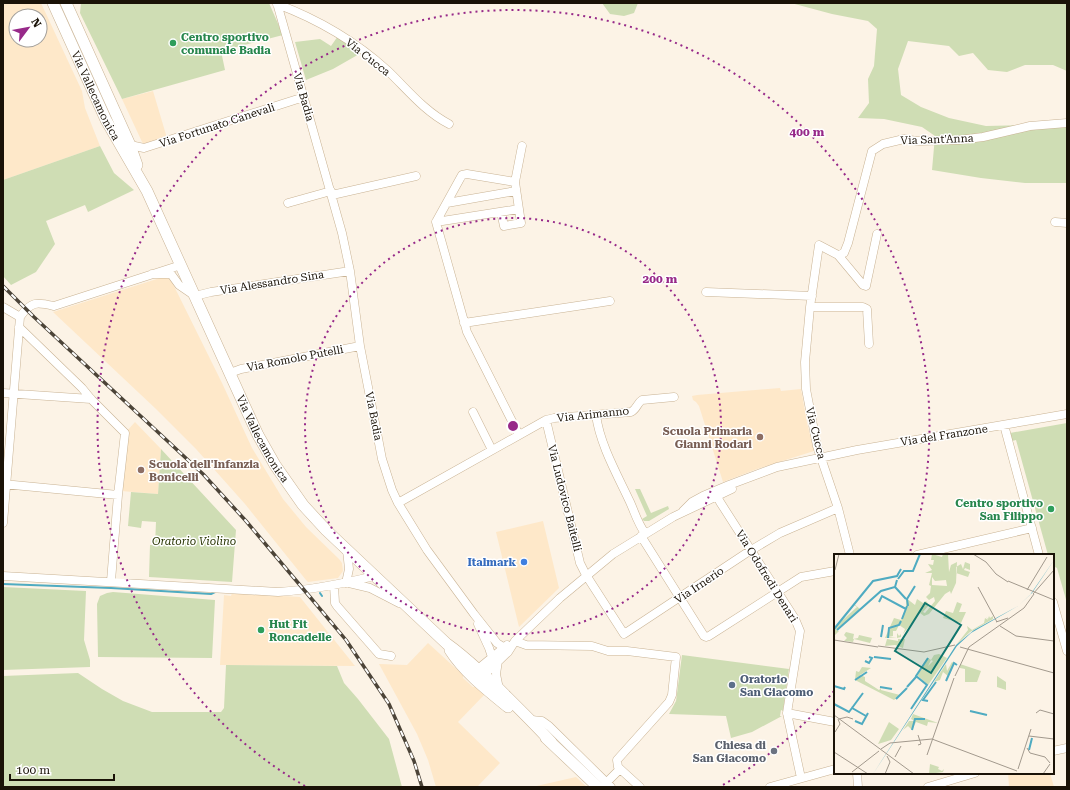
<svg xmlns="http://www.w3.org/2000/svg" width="1070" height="790" font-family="'Roboto Serif',serif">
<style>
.built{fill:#fee8c9;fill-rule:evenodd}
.green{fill:#cfddb4}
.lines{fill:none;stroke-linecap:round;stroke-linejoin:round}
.stream{stroke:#4fabc1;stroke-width:2}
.minor-casing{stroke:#c9b394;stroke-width:9}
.secondary-casing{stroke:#c9b394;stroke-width:12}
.minor{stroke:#fff;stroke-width:8}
.secondary{stroke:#fff;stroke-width:11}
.rail-casing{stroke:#4c4438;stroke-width:3.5}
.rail{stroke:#fff;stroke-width:2;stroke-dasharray:6;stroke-linecap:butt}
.ring{fill:none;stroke:#972989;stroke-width:2;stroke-dasharray:2 4}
.leisure-dot{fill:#2e9e5b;stroke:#fff;stroke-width:1.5}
.education-dot{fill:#8d6e63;stroke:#fff;stroke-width:1.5}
.shop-dot{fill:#3f7fe0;stroke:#fff;stroke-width:1.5}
.service-dot{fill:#5c6f8a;stroke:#fff;stroke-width:1.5}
.worship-dot{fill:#6b7280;stroke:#fff;stroke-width:1.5}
.labels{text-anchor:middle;stroke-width:3;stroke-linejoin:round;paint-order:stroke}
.leisure-label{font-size:11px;font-weight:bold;fill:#27864d;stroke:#fff;text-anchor:start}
.street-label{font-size:11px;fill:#1a1207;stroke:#fff}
.education-label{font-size:11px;font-weight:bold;fill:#785e54;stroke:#fff;text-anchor:end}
.park-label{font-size:11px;font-style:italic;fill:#283401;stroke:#fff}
.shop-label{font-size:11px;font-weight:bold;fill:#366cbe;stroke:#fff;text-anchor:end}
.service-label{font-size:11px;font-weight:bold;fill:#4e5e75;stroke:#fff;text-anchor:start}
.worship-label{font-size:11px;font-weight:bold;fill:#5b616d;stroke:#fff;text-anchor:end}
.inset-river{fill:none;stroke:#4fabc1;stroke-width:2}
.inset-road{fill:none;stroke:#a2998d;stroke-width:1}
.view{fill:#0f766e;fill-opacity:0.15;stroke:#0f766e;stroke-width:2}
.inset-edge{fill:none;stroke:#1a1207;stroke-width:2}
.centre{fill:#972989;stroke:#fff;stroke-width:2}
.ring-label{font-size:12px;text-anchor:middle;font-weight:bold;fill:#972989;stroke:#fff;stroke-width:3;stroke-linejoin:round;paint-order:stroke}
</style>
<rect width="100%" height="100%" fill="#fcf3e6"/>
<path class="built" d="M3,3H41L82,91L85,108L100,146L3,180ZM16,16H40V40H16Z
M153,91L167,138L143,144L122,99Z
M163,277L169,279L172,282L222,383L252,448L283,499L306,527L339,559L342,563L343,571L338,578L308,582L306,580L245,504L196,449L156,409L53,312Z
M780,388L781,391L801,389L807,423L814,451L757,469L723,482L699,406L696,402L693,400L692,396L697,395Z
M135,422L161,449L158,494L121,491L126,432Z
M543,521L559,588L519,627L496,532Z
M232,593L300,597L355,666L220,665L224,595L231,596Z
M428,643L463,675V678L473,687H476L485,694L458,722L500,763L478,786L482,787H436L428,760L417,734L379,664L407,665Z
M1008,773H1050L1054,787H1009Z
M576,777L587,787H532Z"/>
<path class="green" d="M81,3H269L283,35L221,51L225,70L122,99L80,13Z
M602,3H638L634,13L624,16L610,14Z
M791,3H1067V71L1053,65H1025L1007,72L988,70L973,53L959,56L949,46L908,41L898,69L901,95L921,107L949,118L986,126L1067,124V183H1025L981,178L932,170L935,136L922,127L884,119L858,118L869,103L868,79L874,66L877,29L868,21L832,14Z
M338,36L361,53L333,69L306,80L295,42L320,39L331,46Z
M100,146L114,173L134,190L88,212L85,205L46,221L55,244L36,272L11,285L3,276V180Z
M1067,423V603L1057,568L1053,566V555H1048L1016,440L1012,441L1010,433Z
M161,449L236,530L232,582L149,577L150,545H155L156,522L142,521L141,528L128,526L131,492L158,494Z
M635,489H640L651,513L668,506L669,509L649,521H644L642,519L647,516Z
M3,587L86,591L84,640L90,660V667L3,670Z
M113,592L215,600L212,658L98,657L97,604L100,596L107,593Z
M682,655L789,669L783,711L781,710L780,716H782L752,732L731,738L726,716L669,714L676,701Z
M226,665L337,666L344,683L358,699L389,739L402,787H3V676L78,673L102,689L123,701L152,712H221L224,708Z"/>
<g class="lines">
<path class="stream" d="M3,584L111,588L211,594L215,592
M320,593L322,596"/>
<defs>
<path id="minor" d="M277,3L342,233L350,271L360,346L378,438L382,459L392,490L398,503L427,550L474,614L497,643L503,647
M277,4C317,19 355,41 387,70C407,89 424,111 449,124
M130,145L144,148L304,97
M332,195L416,176
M288,203L331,191
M447,203L516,191
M501,212L504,226L521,223L515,182
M436,222L519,209
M1055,222L1067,223
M838,255L863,285L866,286L877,234
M152,274H171L179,285L195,296L211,292L350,271
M706,292L812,296
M3,307L20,317
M810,307H863L867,309L869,344
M20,317C31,301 37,302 54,306L181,265
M464,323L610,301
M19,327L82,388L91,399L125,433L118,495L111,581
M230,373L241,369L360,346
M3,393L91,399
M473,412L492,450
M596,415C600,445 618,476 630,502C635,513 638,524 645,533
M546,420L580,563L586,575L624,634L748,552L780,533L838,508
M1004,425L1039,555
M519,435L467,332L436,222L462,175L467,174L515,182L522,146
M3,484L118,495
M715,492L720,502L795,619L800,631L787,713L801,778
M398,503L546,420L554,418L631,412C637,409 637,403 642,400L674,397
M683,511L692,502L703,496L729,485L777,467L857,450L1067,414
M3,523L20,317
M641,536L704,636L706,637L709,636L801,577L835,571
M850,555L838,508L817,446L806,389L805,362L810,307L819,245L838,255L844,253L848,243L872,151L883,144L904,139L917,141L959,140L983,137L1030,126L1067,123
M917,555L1032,528
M3,576L278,592C310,590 342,584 374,576
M346,583L349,569L347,550
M349,583L370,588L399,603
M334,585L335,603L337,606L379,654L391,656
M1053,602L1067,651
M478,624L489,648L492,657
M515,641L526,645L592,646L608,651H627L676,657L672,695L669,702L617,760L618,767L640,787
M498,661L496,674L499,689
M478,669L507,645
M484,675L508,652L515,641L560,598L613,554L673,517L732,489
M787,713L835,722
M531,720L542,721L549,726L611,787
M1053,751L1067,748
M857,773L858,787
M603,786L620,769
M770,787L835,769
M928,787L975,773"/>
<g id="secondary">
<path id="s1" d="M53,3L106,120L147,191L246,409L258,435L275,465L303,505L326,530L447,644C464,656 477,669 492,682C512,702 532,721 551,742"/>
<path d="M66,3L130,145L137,165"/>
<path d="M450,650C464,672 487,690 508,707"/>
<path d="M546,738L598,787"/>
</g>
</defs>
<use href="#minor" class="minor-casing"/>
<use href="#secondary" class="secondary-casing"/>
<use href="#minor" class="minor"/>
<use href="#secondary" class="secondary"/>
<defs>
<path id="rail" d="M3,286L34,317L203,474L246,521L310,597L346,640L389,704L414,761L422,787"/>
</defs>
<use href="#rail" class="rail-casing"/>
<use href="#rail" class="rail"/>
</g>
<g class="ring">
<circle cx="513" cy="426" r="208"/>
<path d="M834 691A416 416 0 0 1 721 786M305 786A416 416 0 1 1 909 555"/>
</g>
<g class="leisure-dot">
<circle cx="173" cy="43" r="4"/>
<circle cx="1051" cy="509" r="4"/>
<circle cx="261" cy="630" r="4"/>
</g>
<g class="education-dot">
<circle cx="760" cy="437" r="4"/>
<circle cx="141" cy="470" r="4"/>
</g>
<circle class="shop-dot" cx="524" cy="562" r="4"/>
<circle class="service-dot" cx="732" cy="685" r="4"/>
<circle class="worship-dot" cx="774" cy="751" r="4"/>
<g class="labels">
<g class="leisure-label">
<text x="181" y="41">Centro sportivo<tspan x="181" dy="13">comunale Badia</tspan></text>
<text x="1043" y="507" text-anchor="end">Centro sportivo<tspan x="1043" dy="13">San Filippo</tspan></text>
<text x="269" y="628">Hut Fit<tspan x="269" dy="13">Roncadelle</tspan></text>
</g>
<g class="street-label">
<text transform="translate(368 57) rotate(38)" y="4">Via Cucca</text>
<text dy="4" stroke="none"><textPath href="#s1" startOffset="102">Via Vallecamonica</textPath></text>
<text transform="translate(304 97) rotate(74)" y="4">Via Badia</text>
<text transform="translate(217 125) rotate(-18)" y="4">Via Fortunato Canevali</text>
<text transform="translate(937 139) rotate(-2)" y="4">Via Sant'Anna</text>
<text transform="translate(272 282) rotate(-9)" y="4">Via Alessandro Sina</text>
<text transform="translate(295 358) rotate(-11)" y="4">Via Romolo Putelli</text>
<text transform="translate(593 414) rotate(-6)" y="4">Via Arimanno</text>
<text transform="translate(374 416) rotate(79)" y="4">Via Badia</text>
<text transform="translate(816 433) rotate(76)" y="4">Via Cucca</text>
<text transform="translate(944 435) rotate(-9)" y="4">Via del Franzone</text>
<text dy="4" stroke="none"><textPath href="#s1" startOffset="484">Via Vallecamonica</textPath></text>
<text transform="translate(565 498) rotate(76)" y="4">Via Ludovico Baitelli</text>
<text transform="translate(767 576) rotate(58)" y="4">Via Odofredi Denari</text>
<text transform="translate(699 585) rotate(-34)" y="4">Via Irnerio</text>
</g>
<g class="education-label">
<text x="752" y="435">Scuola Primaria<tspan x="752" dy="13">Gianni Rodari</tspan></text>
<text x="149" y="468" text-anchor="start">Scuola dell'Infanzia<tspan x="149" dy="13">Bonicelli</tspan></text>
</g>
<g class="park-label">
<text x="194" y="545">Oratorio Violino</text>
</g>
<g class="shop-label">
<text x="516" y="566">Italmark</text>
</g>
<g class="service-label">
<text x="740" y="683">Oratorio<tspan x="740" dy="13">San Giacomo</tspan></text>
</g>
<g class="worship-label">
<text x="766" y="749">Chiesa di<tspan x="766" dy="13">San Giacomo</tspan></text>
</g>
</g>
<g transform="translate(834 554)">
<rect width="220" height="220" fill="#fcf3e6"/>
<path d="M98,0L108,3L109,0H114L115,18L117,11L123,8L122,29L117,40L116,37L111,40L95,60L90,62L86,59L69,80L71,75L65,71L62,77H59V82L54,83L63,84V79L65,82L67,80V83L63,84H51L60,64L67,66L72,53V44L81,51L83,45L89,49L92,47L95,51L89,58L91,59L101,47L100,43L95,46L92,43L96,39L97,32L95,31L98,19H91L98,16L94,10L99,11L100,6H97ZM98,23L101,27L112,26L113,32L98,31ZM131,8L136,10V16L131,14L130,16L136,18L134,23L122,19V13L127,10L129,15ZM123,48L128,50L125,58H132L127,69L109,64L112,57L119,59ZM20,50L26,55L2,76L5,77L0,82L1,73L23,53L20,51L9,64ZM155,62L156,64L159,62V65L136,78L122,91L134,76L133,72L138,76L150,69L151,64L154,66L152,63L154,65ZM12,78L20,80L19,85L24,84L25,81L38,84L36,89L20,85L19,88L10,87L13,84L10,81ZM53,85L64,87V85H71L69,94L61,91L51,92ZM105,100L113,104L94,131L83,121L94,104L97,106L94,112L99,107L97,106L100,101ZM118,108L120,109L119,113L112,127L114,122L109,118L106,126L100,128L112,110L113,117ZM126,110L147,117L143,128H131V115L126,114ZM28,113L37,114L26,121L31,123V127L45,136L47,134V136L66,141L60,146L21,126L22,117L25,118ZM163,122L172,128V136L163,133ZM79,160L90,164L104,169L94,168L93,172L82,168L78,176L74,172L69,176L75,167H81L77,165ZM55,168L65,175L57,186L44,190ZM96,210L105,213L104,215L108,217L110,215L109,218L95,220Z" fill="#cfddb4" fill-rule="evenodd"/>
<path d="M220,6L198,39L184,52L137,79L123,92L39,220L122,91L140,76L184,52L196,41Z" fill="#4fabc1"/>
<path class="inset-river" d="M64,25L70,17H79L86,0M61,33L72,45M45,48L48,42L72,55M74,52L73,45L81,32M68,65L73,52M0,75L39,27L63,22L67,15M3,76L47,37L61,33L63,26M47,83L49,71M54,84L55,74L65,71L67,67M40,103L57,105M31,107L35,109L38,104L35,103M21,126L33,118M112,127L120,109L123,111M0,132L10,135L11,133M46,133L58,135M73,133L82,123M62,145L73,134M94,147L89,146L102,128M0,150L15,158L18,154L32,162M18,154L29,139M77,155L93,131L82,122L94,104M136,157L153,161M21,167L28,170L34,159M78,176L81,165H91M195,196L198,184"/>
<path class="inset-road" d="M139,0L152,8L162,20M1,16L5,0M162,20L174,28M174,27L220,46M144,33L163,68M193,36L213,3M199,40L220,16M162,68L174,64M166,72L182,82L220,87M0,86L44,93M44,92L90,98L121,91M126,93L220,119M121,122L135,93L190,54L200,40M202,159L206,156L220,160M0,161L80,220M5,165L13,163L19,165M1,178L6,170L4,165M195,182L220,185M84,191L87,190L84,181M193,194L196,199L211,203L216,209M47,195L56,189L98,185L183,217M0,198L34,220M93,201L120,124M61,203L67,192M184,215L197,175M18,218L45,197M51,220L56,208L53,202M209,220L216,210"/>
<path class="view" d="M91,49L127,71L97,119L61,97Z"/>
<rect width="220" height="220" class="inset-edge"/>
</g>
<circle cx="513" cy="426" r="6" class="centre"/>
<g class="ring-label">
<text x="807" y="136">400 m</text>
<text x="660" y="283">200 m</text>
</g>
<rect width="1070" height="790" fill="none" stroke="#1a1207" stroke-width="8"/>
<g transform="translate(28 28) rotate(58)"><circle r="19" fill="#ffffff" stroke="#a3a09c"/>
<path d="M0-3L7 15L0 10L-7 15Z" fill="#972989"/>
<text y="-6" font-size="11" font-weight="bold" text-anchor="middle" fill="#1a1207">N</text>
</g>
<path d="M10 774v6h104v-6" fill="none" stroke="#1a1207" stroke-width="2"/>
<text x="16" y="774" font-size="12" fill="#1a1207" stroke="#ffffff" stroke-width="3" paint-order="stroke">100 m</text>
</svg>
